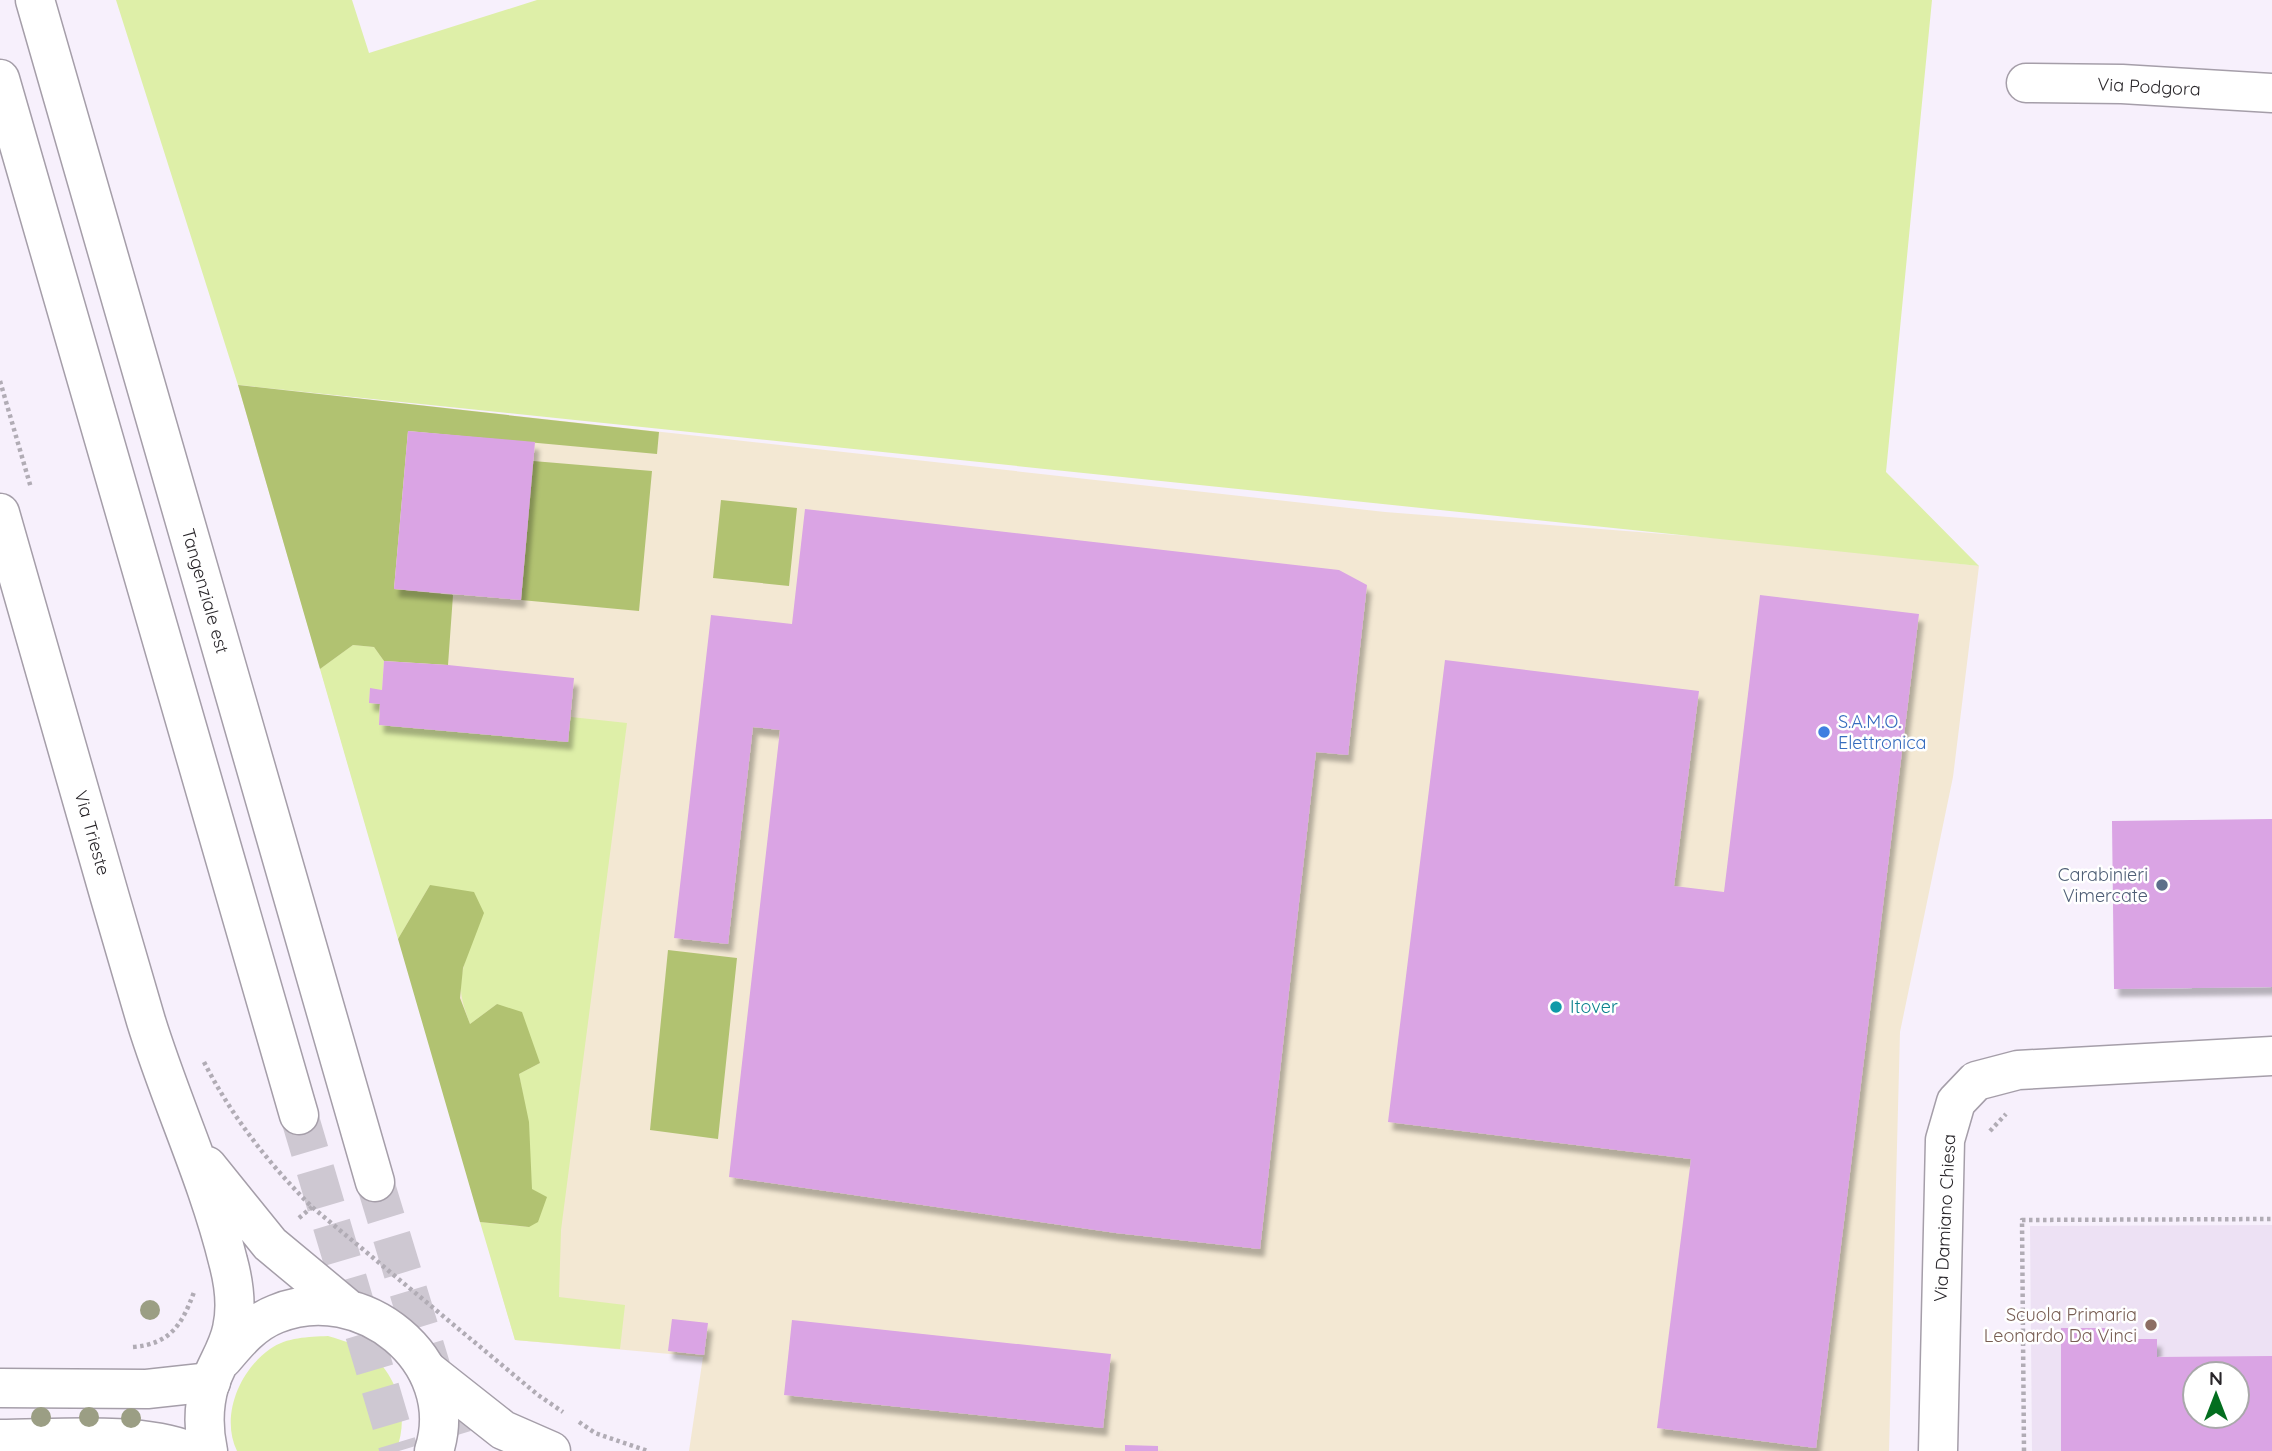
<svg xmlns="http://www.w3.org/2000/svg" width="2272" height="1451" font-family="Quicksand,sans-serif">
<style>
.built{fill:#ede1f4;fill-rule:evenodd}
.industrial{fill:#f3e8d3}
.green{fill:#deefa8}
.forest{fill:#b1c271}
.building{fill:#daa4e4;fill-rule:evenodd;filter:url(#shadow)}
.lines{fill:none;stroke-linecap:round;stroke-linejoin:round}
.highway-tunnel{stroke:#cec8d2;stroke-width:38;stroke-dasharray:38 19;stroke-linecap:butt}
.street-casing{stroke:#a59ea9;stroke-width:41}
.secondary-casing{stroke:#a59ea9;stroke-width:41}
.highway-casing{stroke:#a59ea9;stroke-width:41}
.path{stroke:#b1acb5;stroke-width:4.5;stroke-dasharray:3.5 3.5;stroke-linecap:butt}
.street{stroke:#fff;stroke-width:38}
.secondary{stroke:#fff;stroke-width:38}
.highway{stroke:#fff;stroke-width:38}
.tree{fill:#9b9e84}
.shop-dot{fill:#3f7fe0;stroke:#fff;stroke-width:2.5}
.service-dot{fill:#5c6f8a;stroke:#fff;stroke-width:2.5}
.culture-dot{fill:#0f9aa8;stroke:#fff;stroke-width:2.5}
.education-dot{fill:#8d6e63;stroke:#fff;stroke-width:2.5}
.labels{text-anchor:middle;stroke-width:5;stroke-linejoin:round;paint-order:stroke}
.street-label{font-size:18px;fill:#29262a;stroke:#fff}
.shop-label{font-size:18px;fill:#366cbe;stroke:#fff;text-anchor:start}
.service-label{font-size:18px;fill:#4e5e75;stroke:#fff;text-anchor:end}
.culture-label{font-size:18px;fill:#0d838f;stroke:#fff;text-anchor:start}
.education-label{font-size:18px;fill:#785e54;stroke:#fff;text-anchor:end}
</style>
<defs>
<filter id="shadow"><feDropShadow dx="4.5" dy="8" stdDeviation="2" flood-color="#0004"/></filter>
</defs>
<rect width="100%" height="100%" fill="#f7f0fc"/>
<path class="built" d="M2272,1225V1451H2032L2030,1226ZM2195,1374H2237V1416H2195Z"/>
<path class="industrial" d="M238,385L1385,512L1766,542L1979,566L1953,777L1900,1032L1889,1451H689L703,1357L515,1340Z"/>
<path class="green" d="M116,0H352L369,53L537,0H1932L1886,472L1979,566L238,385Z
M353,645L374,647L384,661L382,690L370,689L369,703L380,704L379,725L568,742L571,717L627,723L561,1230L559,1297L625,1305L620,1349L515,1340L480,1222L528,1227C533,1170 530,1130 519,1074L540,1063L497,1004L470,1024C458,992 458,982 469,949L430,885L398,939L320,669Z
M328,1336C344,1341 361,1345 373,1356C400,1381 409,1418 396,1451H237C220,1416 240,1370 270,1349C287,1337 308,1337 328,1336Z"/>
<path class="forest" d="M238,385L659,432L657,454L408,431L394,589L453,595L448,665L384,661L374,647L353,645L320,669Z
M533,461L652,471L639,611L521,600Z
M721,500L797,508L789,586L713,578Z
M430,885L474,892L484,913L463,968L460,998L470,1024L497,1004L522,1012L540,1063L519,1074L529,1122L532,1189L547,1197L538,1222L529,1227L480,1222L398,939Z
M668,950L737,958L718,1139L650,1130Z"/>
<path class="building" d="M408,431L535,442L521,600L394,589Z
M805,509L1339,570L1367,585L1348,755L1316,752L1260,1249L1116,1233L729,1177L780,730L753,727L728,944L674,938L711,615L792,624Z
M1760,595L1919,614L1816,1448L1657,1428L1691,1159L1388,1122L1445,660L1699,691L1674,886L1724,892Z
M384,661L448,665L574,678L568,742L379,725L380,704L369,703L370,688L382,690Z
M2272,819V987L2114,989L2112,821Z
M672,1319L708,1323L704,1355L668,1351Z
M792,1320L1111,1354L1103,1428L784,1395Z
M2061,1328H2108V1339H2157V1357L2272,1356V1451H2061ZM2195,1374H2237V1416H2195Z
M1125,1445L1158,1446V1451H1125Z"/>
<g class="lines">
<path class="highway-tunnel" d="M299,1115L399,1451
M375,1182L457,1451"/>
<defs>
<path id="street" d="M2026,83L2122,84L2272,93
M427,1370L503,1430L551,1451
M0,1388L147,1389L211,1382
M0,1439C55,1439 140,1431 189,1451
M1938,1451L1945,1140L1956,1102L1976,1081L2018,1070L2272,1056"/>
<path id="secondary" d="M0,513C49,682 96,852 146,1021C171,1102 208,1179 228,1261C234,1283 237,1307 232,1329C228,1349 216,1365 210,1383C203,1406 203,1428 208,1451
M207,1166L270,1244L347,1308
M223,1359C238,1341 253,1323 276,1314C361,1279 463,1360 434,1451"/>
<path id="highway" d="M35,0L375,1182
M0,79L299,1115"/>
</defs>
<use href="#street" class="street-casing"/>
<use href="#secondary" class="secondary-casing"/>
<use href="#highway" class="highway-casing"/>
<path class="path" d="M0,381L31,488
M204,1062C232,1117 269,1164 312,1207L538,1395L563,1412
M1990,1131L2006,1114
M299,1218L312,1207
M133,1347C170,1344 182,1325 194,1292
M579,1422L595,1433L648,1451
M2024,1451L2022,1220L2272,1219"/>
<use href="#street" class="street"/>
<use href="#secondary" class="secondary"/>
<use href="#highway" class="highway"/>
</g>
<g class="tree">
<circle cx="150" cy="1310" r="10"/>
<circle cx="41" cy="1417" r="10"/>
<circle cx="89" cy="1417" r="10"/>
<circle cx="131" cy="1418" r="10"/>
</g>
<circle class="shop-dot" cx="1824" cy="732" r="7"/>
<circle class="service-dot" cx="2162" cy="885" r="7"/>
<circle class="culture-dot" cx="1556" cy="1007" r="7"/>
<circle class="education-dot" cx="2151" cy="1325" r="7"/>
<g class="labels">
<g class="street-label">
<text transform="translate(2149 87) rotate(3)" y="6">Via Podgora</text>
<text transform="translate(205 591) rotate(74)" y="6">Tangenziale est</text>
<text transform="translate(92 833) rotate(74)" y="6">Via Trieste</text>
<text transform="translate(1945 1218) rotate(-87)" y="6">Via Damiano Chiesa</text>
</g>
<g class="shop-label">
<text x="1838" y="728">S.A.M.O.<tspan x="1838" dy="21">Elettronica</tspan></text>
</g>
<g class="service-label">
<text x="2148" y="881">Carabinieri<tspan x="2148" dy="21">Vimercate</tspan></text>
</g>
<g class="culture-label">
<text x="1570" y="1013">Itover</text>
</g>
<g class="education-label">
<text x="2137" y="1321">Scuola Primaria<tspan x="2137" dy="21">Leonardo Da Vinci</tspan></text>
</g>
</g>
<g transform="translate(2216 1395)"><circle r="33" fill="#ffffff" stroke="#a9a8aa" stroke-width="2"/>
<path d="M0-5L12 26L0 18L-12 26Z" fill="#036e1f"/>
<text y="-10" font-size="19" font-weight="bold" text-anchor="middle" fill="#29262a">N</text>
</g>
</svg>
